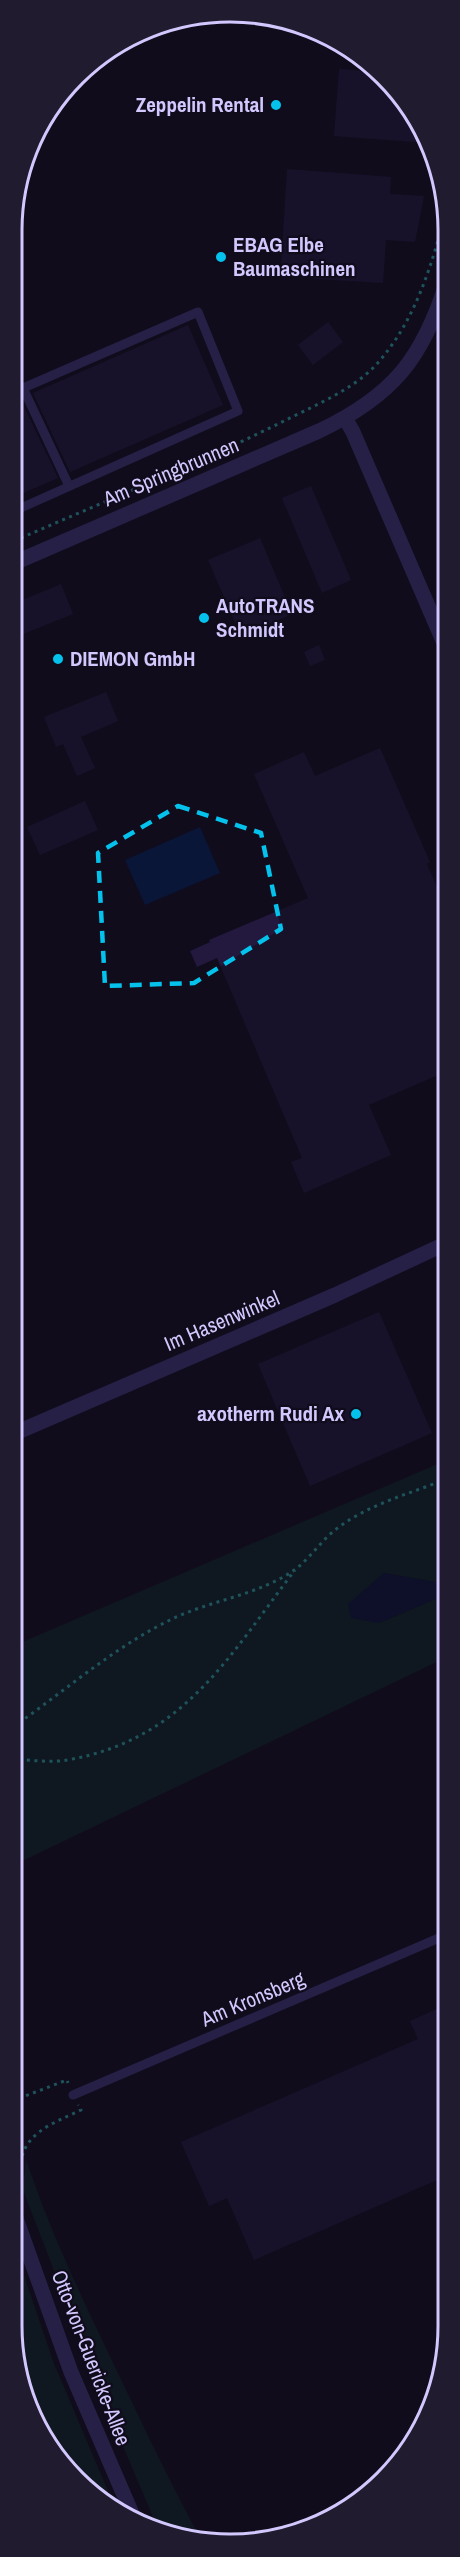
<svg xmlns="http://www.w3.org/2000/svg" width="460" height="2557" font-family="'Archivo Narrow',sans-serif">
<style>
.green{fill:#0f2526}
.water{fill:#091638}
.building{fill:#23183d}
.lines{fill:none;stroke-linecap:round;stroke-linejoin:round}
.path{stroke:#2fa8ab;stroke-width:3;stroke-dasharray:3 4.5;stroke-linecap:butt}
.lane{stroke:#40377b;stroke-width:9}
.street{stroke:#40377b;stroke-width:15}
.marked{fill:none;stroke:#05c2ed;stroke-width:4.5;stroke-dasharray:12 8;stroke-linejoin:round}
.poi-dot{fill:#05c2ed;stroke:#100c1c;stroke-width:2}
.labels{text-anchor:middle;stroke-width:4.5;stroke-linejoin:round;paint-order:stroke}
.poi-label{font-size:21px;font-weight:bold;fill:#d3c8fe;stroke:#100c1c;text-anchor:start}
.street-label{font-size:21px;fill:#d3c8fe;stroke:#100c1c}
.rim{fill:none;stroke:#d3c8fe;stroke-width:3}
</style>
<rect width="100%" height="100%" fill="#100c1c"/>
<path class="green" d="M447,1460V1577L435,1582L384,1573L379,1623L447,1594V1657L12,1866L13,1646Z
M26,2159C50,2232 83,2300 116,2369C144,2427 171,2485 202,2541L158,2529L117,2432L29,2206L23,2189Z
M12,2240L53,2361L116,2510L76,2481L28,2410L12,2327Z"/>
<path class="water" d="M200,827L220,873L145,905L125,860Z
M384,1573L435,1582L447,1577V1594L379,1623L351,1618L348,1604Z"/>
<path class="building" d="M339,69L379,72L384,76L426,134L428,143L334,136Z
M287,169L391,177L390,194L424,196L415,242L386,240L383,283L317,279L306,277L307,269L281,267Z
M328,322L343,342L313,365L298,345Z
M188,325L223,405L70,472L33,393Z
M20,398L58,478L14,497V401Z
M311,486L351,580L322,593L282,498Z
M260,538L292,614L241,636L208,560Z
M61,584L73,614L13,638V604Z
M319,645L325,660L310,666L304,652Z
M106,692L118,721L81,737L95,768L77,776L63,744L56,747L44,717Z
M380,748L430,862L427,864L447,911V1071L369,1105L391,1155L304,1193L291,1162L302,1158L217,958L197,967L190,951L210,942L209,940L308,898L254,774L304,752L315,776Z
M85,801L98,830L40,855L27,827Z
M379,1312L432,1433L310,1486L258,1364Z
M446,2005V2176L254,2260L227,2198L209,2206L181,2142L418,2039L410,2021Z"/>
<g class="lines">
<path class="path" d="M14,541C103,502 193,466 280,423C311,407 349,392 374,367C415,323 431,267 446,212
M13,1727C65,1691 113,1648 170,1620C210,1600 261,1595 297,1568C312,1556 323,1538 339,1527C370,1504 411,1493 447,1479
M12,1759C30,1760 50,1763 67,1760C184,1740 229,1656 295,1570
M12,2101L67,2080L68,2083
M22,2193C19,2186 20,2178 20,2170C21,2133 52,2124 81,2110L78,2105"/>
<path class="lane" d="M23,388L69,486
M14,511L238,411L198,312L14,392
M13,774L15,778
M73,2095L446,1935"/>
<path class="street" d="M345,418L353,432L447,650
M14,563L319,431C393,396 423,358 447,281
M13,1434L335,1295L447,1243
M12,2207L71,2372L136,2523"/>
</g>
<path d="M0 0H460V2557H0ZM178,806L261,833L281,929L194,983L105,986L98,853Z" fill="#100c1c" fill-opacity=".55" fill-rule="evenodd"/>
<path class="marked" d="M178,806L261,833L281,929L194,983L105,986L98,853Z"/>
<g class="poi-dot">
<circle cx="276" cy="105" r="6"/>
<circle cx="221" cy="257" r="6"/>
<circle cx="204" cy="618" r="6"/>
<circle cx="58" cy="659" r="6"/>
<circle cx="356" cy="1414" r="6"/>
</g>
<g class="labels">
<g class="poi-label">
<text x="264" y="112" text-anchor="end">Zeppelin Rental</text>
<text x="233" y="252">EBAG Elbe<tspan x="233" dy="24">Baumaschinen</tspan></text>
<text x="216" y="613">AutoTRANS<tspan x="216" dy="24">Schmidt</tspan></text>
<text x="70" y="666">DIEMON GmbH</text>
<text x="344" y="1421" text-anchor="end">axotherm Rudi Ax</text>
</g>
<g class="street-label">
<text transform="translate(171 472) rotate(-23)" y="7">Am Springbrunnen</text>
<text transform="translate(222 1321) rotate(-23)" y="7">Im Hasenwinkel</text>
<text transform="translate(253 1999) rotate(-23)" y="7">Am Kronsberg</text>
<text transform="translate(91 2358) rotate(69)" y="7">Otto-von-Guericke-Allee</text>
</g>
</g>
<path d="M0 0H460V2557H0ZM230 22H230A208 208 0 0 1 438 230V2326A208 208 0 0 1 230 2534H230A208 208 0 0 1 22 2326V230A208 208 0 0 1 230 22Z" fill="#201b2e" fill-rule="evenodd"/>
<path class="rim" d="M230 22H230A208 208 0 0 1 438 230V2326A208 208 0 0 1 230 2534H230A208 208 0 0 1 22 2326V230A208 208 0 0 1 230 22Z"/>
</svg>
